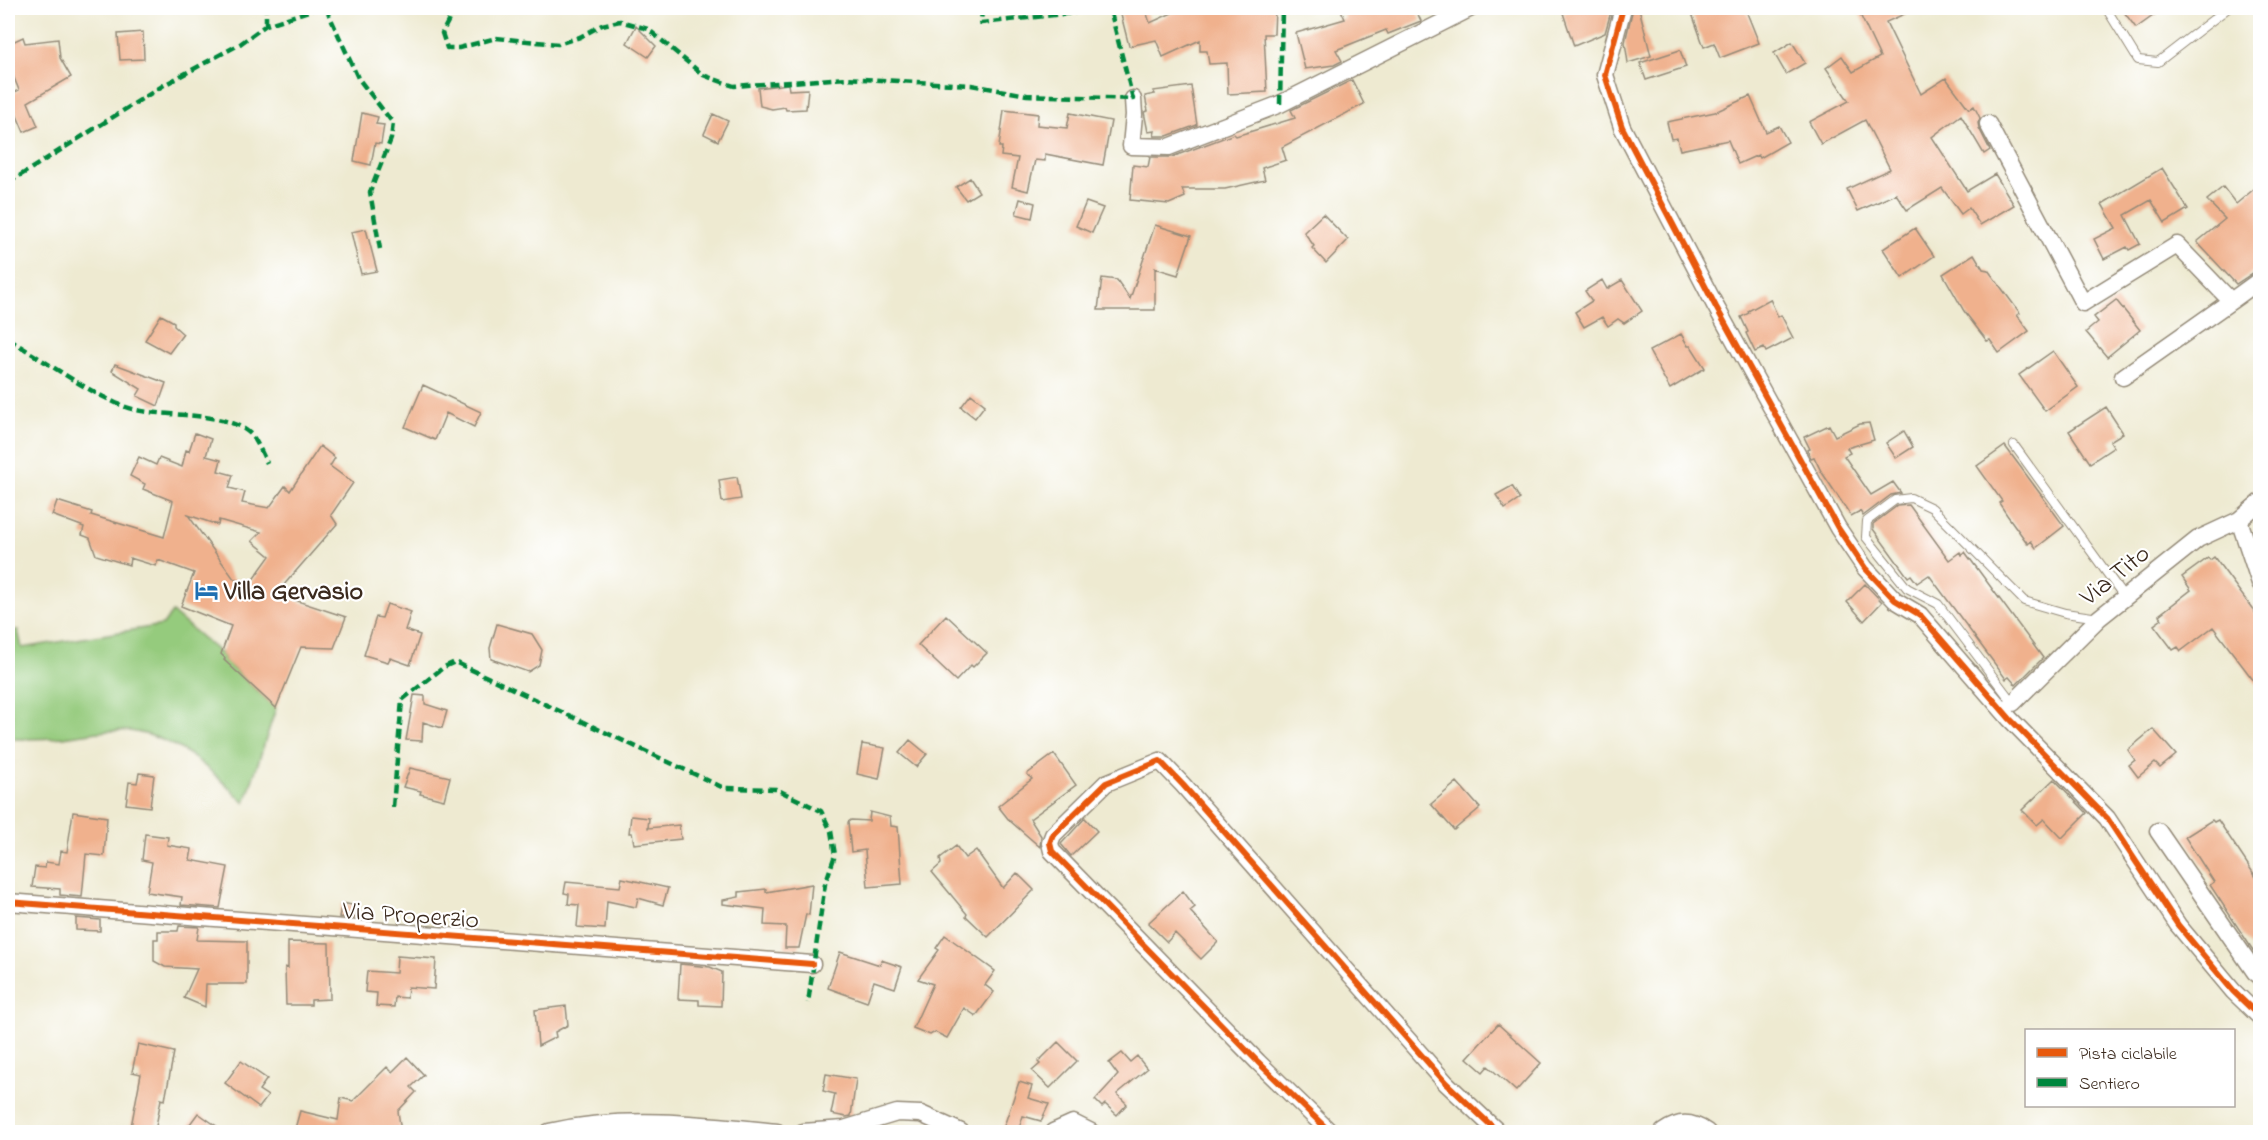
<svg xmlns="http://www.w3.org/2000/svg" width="2268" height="1140" font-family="'Indie Flower',sans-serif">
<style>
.green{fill:#95cb7d;stroke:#687a4e;stroke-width:1.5}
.building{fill:#f0b18d;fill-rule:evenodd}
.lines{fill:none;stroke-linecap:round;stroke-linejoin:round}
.lane-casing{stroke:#948a78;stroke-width:10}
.street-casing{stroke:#948a78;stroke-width:19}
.lane{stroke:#fff;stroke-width:8}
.street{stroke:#fff;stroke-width:16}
.quiet{stroke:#00873e;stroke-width:4.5;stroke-dasharray:9 4.5;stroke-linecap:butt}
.cycleway-casing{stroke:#fff;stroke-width:10}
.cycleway{stroke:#e8590c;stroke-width:6}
.labels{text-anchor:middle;stroke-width:4.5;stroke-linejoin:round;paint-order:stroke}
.street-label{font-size:26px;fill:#3b2a1e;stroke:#fff}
.poi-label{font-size:26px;font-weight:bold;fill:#3b2a1e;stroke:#fff;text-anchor:start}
</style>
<rect width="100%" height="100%" fill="#fff"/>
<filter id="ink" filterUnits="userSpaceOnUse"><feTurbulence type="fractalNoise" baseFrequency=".0167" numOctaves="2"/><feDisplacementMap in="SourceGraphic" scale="12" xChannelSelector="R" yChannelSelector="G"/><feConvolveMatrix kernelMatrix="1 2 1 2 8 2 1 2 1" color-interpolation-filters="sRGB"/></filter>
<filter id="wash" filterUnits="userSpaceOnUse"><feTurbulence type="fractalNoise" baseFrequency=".008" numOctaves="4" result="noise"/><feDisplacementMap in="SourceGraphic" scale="24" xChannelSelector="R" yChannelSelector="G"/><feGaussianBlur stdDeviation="1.35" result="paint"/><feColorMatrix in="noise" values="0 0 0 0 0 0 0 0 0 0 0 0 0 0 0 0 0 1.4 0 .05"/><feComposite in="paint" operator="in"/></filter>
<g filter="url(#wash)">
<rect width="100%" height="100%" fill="#eeead1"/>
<path class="green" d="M172,612L221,654L225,658L224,660L276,708L245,803C213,772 181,740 136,732C112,727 78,736 53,738C38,739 23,739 8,739V631L18,630L22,648L163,625Z"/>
<g id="blocks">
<path class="building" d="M1145,8L1150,23L1183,8H1275L1274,34H1264L1267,92L1228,94L1227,63L1209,64L1207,51H1200V40L1163,57L1156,40L1129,46L1120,11Z
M1340,8H1415L1421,21L1388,34L1386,30L1336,50L1342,61L1334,65L1305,69L1296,33L1345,19Z
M1580,8H1612L1605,33L1574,46L1563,13Z
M1633,8H1639L1651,56L1628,63L1625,42Z
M1690,8H1745L1759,43L1720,58L1714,43L1704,47Z
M1857,8H1918L1886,22L1921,94L1946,78L1969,109L1974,106L1980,118L1978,123L1979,128L1990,150L1984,154L1961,115L1932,137L1967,191L1995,174L2014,205L1980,225L1969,208L1961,214L1942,188L1907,210L1896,194L1858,211L1847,189L1890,169L1865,120L1821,144L1809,122L1849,101L1826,68L1842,56L1853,72L1880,57Z
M2121,8H2164L2136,28Z
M636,26L656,46L648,57L627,43Z
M143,32L144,59L120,60L118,34Z
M23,37L25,43L58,39L60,58L71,77L28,102L38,126L24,132L8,95L19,90L8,63V44Z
M1792,42L1805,63L1786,74L1774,53Z
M1680,50L1686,67L1646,80L1640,63Z
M1352,80L1364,104L1282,147L1286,160L1262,168L1265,180L1225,189H1182L1185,197L1169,204L1130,200L1133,165L1148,167L1150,157H1172L1234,134L1236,136L1295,118L1291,110Z
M788,84L789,90L808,89L806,109L786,110L785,107L772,109L760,106L758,88Z
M1191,86L1197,125L1167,136H1154L1155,131L1148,132L1144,112L1148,111L1145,96L1155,94L1153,91Z
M1750,96L1766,132L1779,126L1788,142L1760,158L1758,155L1738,164L1728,140L1680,150L1677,138L1671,139L1667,122L1715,112Z
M1004,110L1038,114L1037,125L1067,128L1070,113L1111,121L1103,165L1045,154V161L1035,160L1028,191L1012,187L1018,158L1001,156L1002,147H999Z
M362,113L378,117L376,124L384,125L381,144L375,143L371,165L354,161Z
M713,114L728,121L718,141L704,134Z
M2162,168L2188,209L2165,223L2151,200L2125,215L2140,244L2129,250L2127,247L2104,259L2094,239L2116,228L2102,204Z
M970,178L979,192L966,200L956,187Z
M2260,184V268L2236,284L2197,242L2225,219L2207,200L2223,187L2236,204Z
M1020,199L1035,203L1032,218L1016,214Z
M1086,202L1103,208L1092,233L1076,226Z
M1323,214L1348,240L1326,263L1312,248L1314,246L1304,232Z
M1155,225L1191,236L1178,275L1155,268V310H1098L1102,278L1117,280L1130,299Z
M1915,228L1934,256L1902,278L1883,249Z
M366,229L377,271L361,274L351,232Z
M1974,254L1983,269L1988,270L2020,313L2017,315L2029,331L1999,353L1990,340L1987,341L1964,311L1943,274Z
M1602,280L1607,289L1622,280L1642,311L1624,323L1618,319L1608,326L1602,317L1584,327L1575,312L1592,301L1585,291Z
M1770,299L1778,317L1781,315L1793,338L1766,352L1764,348L1755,352L1746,333L1748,332L1741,317L1749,313L1748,311Z
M2116,300L2140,330L2107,357L2086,332L2098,322L2094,317Z
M161,315L174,322V326L183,334L169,353L145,340Z
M1681,334L1688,346H1691L1705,368L1670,389L1649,351Z
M2053,351L2078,387L2045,411L2019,375Z
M115,364L166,383L158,406L137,396L141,389L112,371Z
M423,385L481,412L474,427L446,413L435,440L405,427Z
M971,394L985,405L975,418L961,407Z
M2106,407L2123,433L2110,441L2114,447L2090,463L2069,431Z
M1869,423L1874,440L1847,448L1850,453L1844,456L1871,495L1893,482L1901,493L1891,495L1863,516L1860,511L1851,516L1821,471L1814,457L1811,458L1807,450L1810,449L1804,437L1829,425L1835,436L1860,424Z
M1904,431L1913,447L1896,458L1886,443Z
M195,433L211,439L206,456L221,460L218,471L233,475L229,488L245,492L242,503L269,508L285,486L290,491L320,446L335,458L330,466L353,483L331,515L337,524L276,594L346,617L334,648L301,647L276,708L224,660L225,658L221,654L231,626L181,606L194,573L158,560L156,566L130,558L129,565L96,555L90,538L82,535L84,527L52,515L57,501L92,512L91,515L164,537L173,501L143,489L145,484L130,476L139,457L156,465L159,458L182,467L186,450L189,451ZM188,515L218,525L219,520L261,532L252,541L270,556L249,585L234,579Z
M2005,446L2064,526L2036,548L2031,541L2028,544L2007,515L1999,503L2002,501L1977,466Z
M737,477L741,499L722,502L719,480Z
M1512,486L1520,499L1505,509L1496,495Z
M1909,505L1949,560L1960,552L1962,555L1965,552L2043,658L2016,685L2009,677L2006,679L1929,575L1917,583L1911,575L1908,577L1873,529V524L1897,506Z
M2214,557L2260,619V689L2213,627L2181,651L2178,647L2173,650L2154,625L2162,619L2159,615L2191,590L2182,577L2208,558L2210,560Z
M1865,584L1882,602L1864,621L1847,602Z
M387,604L411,612L405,630L420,635L410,665L390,658L388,662L364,655L376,617L382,618Z
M946,615L987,653L973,667L971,665L956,681L918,645Z
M497,624L532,634L542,650L539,665L528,672L491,659L490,648Z
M414,695L425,696V704L447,711L442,728L423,722L422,741L406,740Z
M2153,729L2176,755L2160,768L2155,763L2138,777L2129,765L2135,760L2128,750Z
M910,740L927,754L916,767L899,753Z
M862,744L885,748L879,779L857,774Z
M1054,754L1076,785L1030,819L1041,836L1040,847L1009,820L998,806L1032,779L1027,774Z
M410,768L450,777L444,800L420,794L421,791L403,787Z
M139,773L154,775L150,807L126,804L129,782L137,783Z
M2054,779L2087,813L2062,838L2044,819L2037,825L2022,810Z
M1457,782L1480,808L1454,830L1431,804Z
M73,812L107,817L104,856L86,854L82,897L60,895V889L32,887L35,867L45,868L46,862L59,864L61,851L67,852Z
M870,812L890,817L891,826L898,827L902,884L868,887L865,850L851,852L848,822L851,820L869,821Z
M631,816L649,818L648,828L679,825L681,839L634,844L632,833H629Z
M1085,818L1097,831L1071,856L1061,844Z
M2212,820L2214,822L2218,820L2260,883V961L2210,885L2214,882L2185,837Z
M145,834L168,837L167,845L192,849L190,860L228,867L220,908L181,905L182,897L147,892L152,862L142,860Z
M956,846L965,858L976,850L1003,888L1017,873L1034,890L988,937L966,916L967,914L932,872L941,864L940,858Z
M622,878L668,888L663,905L638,898L636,907L607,901L605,929L577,927L579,905L568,904L569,894L564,893L566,882L620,887Z
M812,884L809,915L806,914L799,948H785L786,926L764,925L765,909L723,904V900L739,897V892L766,889V892Z
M1183,891L1195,907L1190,911L1218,942L1201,959L1175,933L1167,942L1148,923Z
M342,903L357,906L355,918L339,917Z
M76,918L100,920V931L76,930Z
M179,926L199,927L197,940L247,941V984H206L205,1007L184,998L197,969L165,967L154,961V939H158V931H178Z
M945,935L995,971L985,985L994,992L976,1016L964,1008L947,1038L935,1032L930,1035L913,1028L933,984L918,979L939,950L936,948Z
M288,942L329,943L330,999L311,1000V1005H286L285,967L288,968Z
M840,952L880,965L881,960L902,967L895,988L874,981L867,1002L828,988Z
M397,956L436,959L434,989L408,987L407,998L395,997L394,1007L376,1006L377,993L365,992L367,971L396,973Z
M680,964L710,967L722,972L721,1006L699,1005V1000L678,999Z
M566,1006L568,1025L555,1032L556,1037L538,1046L535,1010Z
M1498,1024L1541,1063L1516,1091L1488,1066L1483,1072L1467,1058Z
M1058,1042L1077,1061L1050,1088L1032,1071L1040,1064L1038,1062Z
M138,1044L174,1052L165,1100L161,1099L155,1132H130L141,1074L132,1072Z
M1122,1053L1130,1062L1137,1056L1147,1069L1117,1094L1127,1104L1117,1115L1105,1104L1102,1107L1095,1100L1118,1075L1109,1063Z
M407,1057L424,1075L411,1087L416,1092L398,1111L401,1132H294L300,1111L338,1120L341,1098L353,1101L387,1067L392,1072Z
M241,1061L267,1079L259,1090L268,1096L259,1108L225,1083Z
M826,1074L856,1079L851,1116L846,1117L831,1114L835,1094L823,1091Z
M1019,1082L1032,1086L1028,1098L1049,1104L1041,1121L1023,1116L1018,1132H1002Z
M198,1113L225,1132H184Z"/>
</g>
</g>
<g filter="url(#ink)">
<use href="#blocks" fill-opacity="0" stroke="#948a78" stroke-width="1.5"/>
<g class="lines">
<defs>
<path id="lane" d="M2106,8L2138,60L2158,62L2228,8
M2014,445L2125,598
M2013,703L1938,604L1907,588L1866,537L1867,521L1895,500L1911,498L1932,508L2024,601L2065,613L2099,618"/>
<path id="street" d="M1623,8L1605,75L1622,127L1716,307L1838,528L1865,568L1895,600L1920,615L2010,719L2107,818L2178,925L2233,991L2260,1017
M1133,99L1134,115L1131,146L1169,147L1280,104L1471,8
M1988,124L2083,303L2177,245L2231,301L2260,280
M2123,377L2231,301
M2239,520L2260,583
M2013,703L2099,618L2198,539L2239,520L2260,502
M2158,831L2255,972L2260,976
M8,902L812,964
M549,1132C624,1115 702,1124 777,1132
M803,1132L844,1129L897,1113L921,1114L961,1132
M1053,1132L1073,1123L1091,1132
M1330,1132L1258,1062L1052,851L1050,843L1053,835L1106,783L1160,761L1183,785L1446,1083L1498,1132
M1663,1132C1679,1121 1691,1121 1707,1132"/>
</defs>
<use href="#lane" class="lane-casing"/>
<use href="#street" class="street-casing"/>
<use href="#lane" class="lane"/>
<use href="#street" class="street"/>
<path class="quiet" d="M326,8L358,78L393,123L391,139L370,192L380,249
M455,8L442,33L447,48H459L496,38L558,44L580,37L602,25L620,21L648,29L703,75L734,86L847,78L971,85L1027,95L1133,99L1110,9L981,23L982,8
M266,25V8
M1280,104L1282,8
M8,183L164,85L240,44L266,25L318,8
M8,339C46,361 82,389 123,406C155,420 231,407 254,438C259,446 263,455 267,463
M393,807L402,700L444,667L455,662L724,788L776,789L821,811L831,831L835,855L825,884L808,1003"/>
<defs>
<path id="cycleway" d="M1623,8L1605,75L1622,127L1716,307L1838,528L1865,568L1895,600L1920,615L2010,719L2107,818L2178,925L2233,991L2260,1017
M8,902L812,964
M1330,1132L1258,1062L1052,851L1050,843L1053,835L1106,783L1160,761L1183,785L1446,1083L1498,1132"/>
</defs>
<use href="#cycleway" class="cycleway-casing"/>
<use href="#cycleway" class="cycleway"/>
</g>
</g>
<defs>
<symbol id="hotel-bare" viewBox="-9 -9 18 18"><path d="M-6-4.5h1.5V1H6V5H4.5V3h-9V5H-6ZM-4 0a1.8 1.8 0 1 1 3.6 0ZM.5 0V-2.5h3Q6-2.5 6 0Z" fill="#1f6fb2" stroke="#fff" stroke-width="2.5" paint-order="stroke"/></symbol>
</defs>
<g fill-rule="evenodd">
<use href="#hotel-bare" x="190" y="574" width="33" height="33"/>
</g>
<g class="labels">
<g class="street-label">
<text transform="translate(2114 574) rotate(-39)" y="9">Via Tito</text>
<text transform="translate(411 914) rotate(4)" y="9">Via Properzio</text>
</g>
<g class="poi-label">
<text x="224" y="599">Villa Gervasio</text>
</g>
</g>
<rect width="2268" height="1140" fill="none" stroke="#fff" stroke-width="30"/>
<rect x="2025" y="1029" width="210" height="78" fill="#ffffff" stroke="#b1aaa5" stroke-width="1.5"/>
<rect x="2037" y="1048" width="30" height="9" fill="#e8590c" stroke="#b1aaa5" stroke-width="1.5"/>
<text x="2079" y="1059" font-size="18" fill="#3b2a1e">Pista ciclabile</text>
<rect x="2037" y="1078" width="30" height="9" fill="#00873e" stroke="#b1aaa5" stroke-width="1.5"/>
<text x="2079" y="1089" font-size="18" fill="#3b2a1e">Sentiero</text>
</svg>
